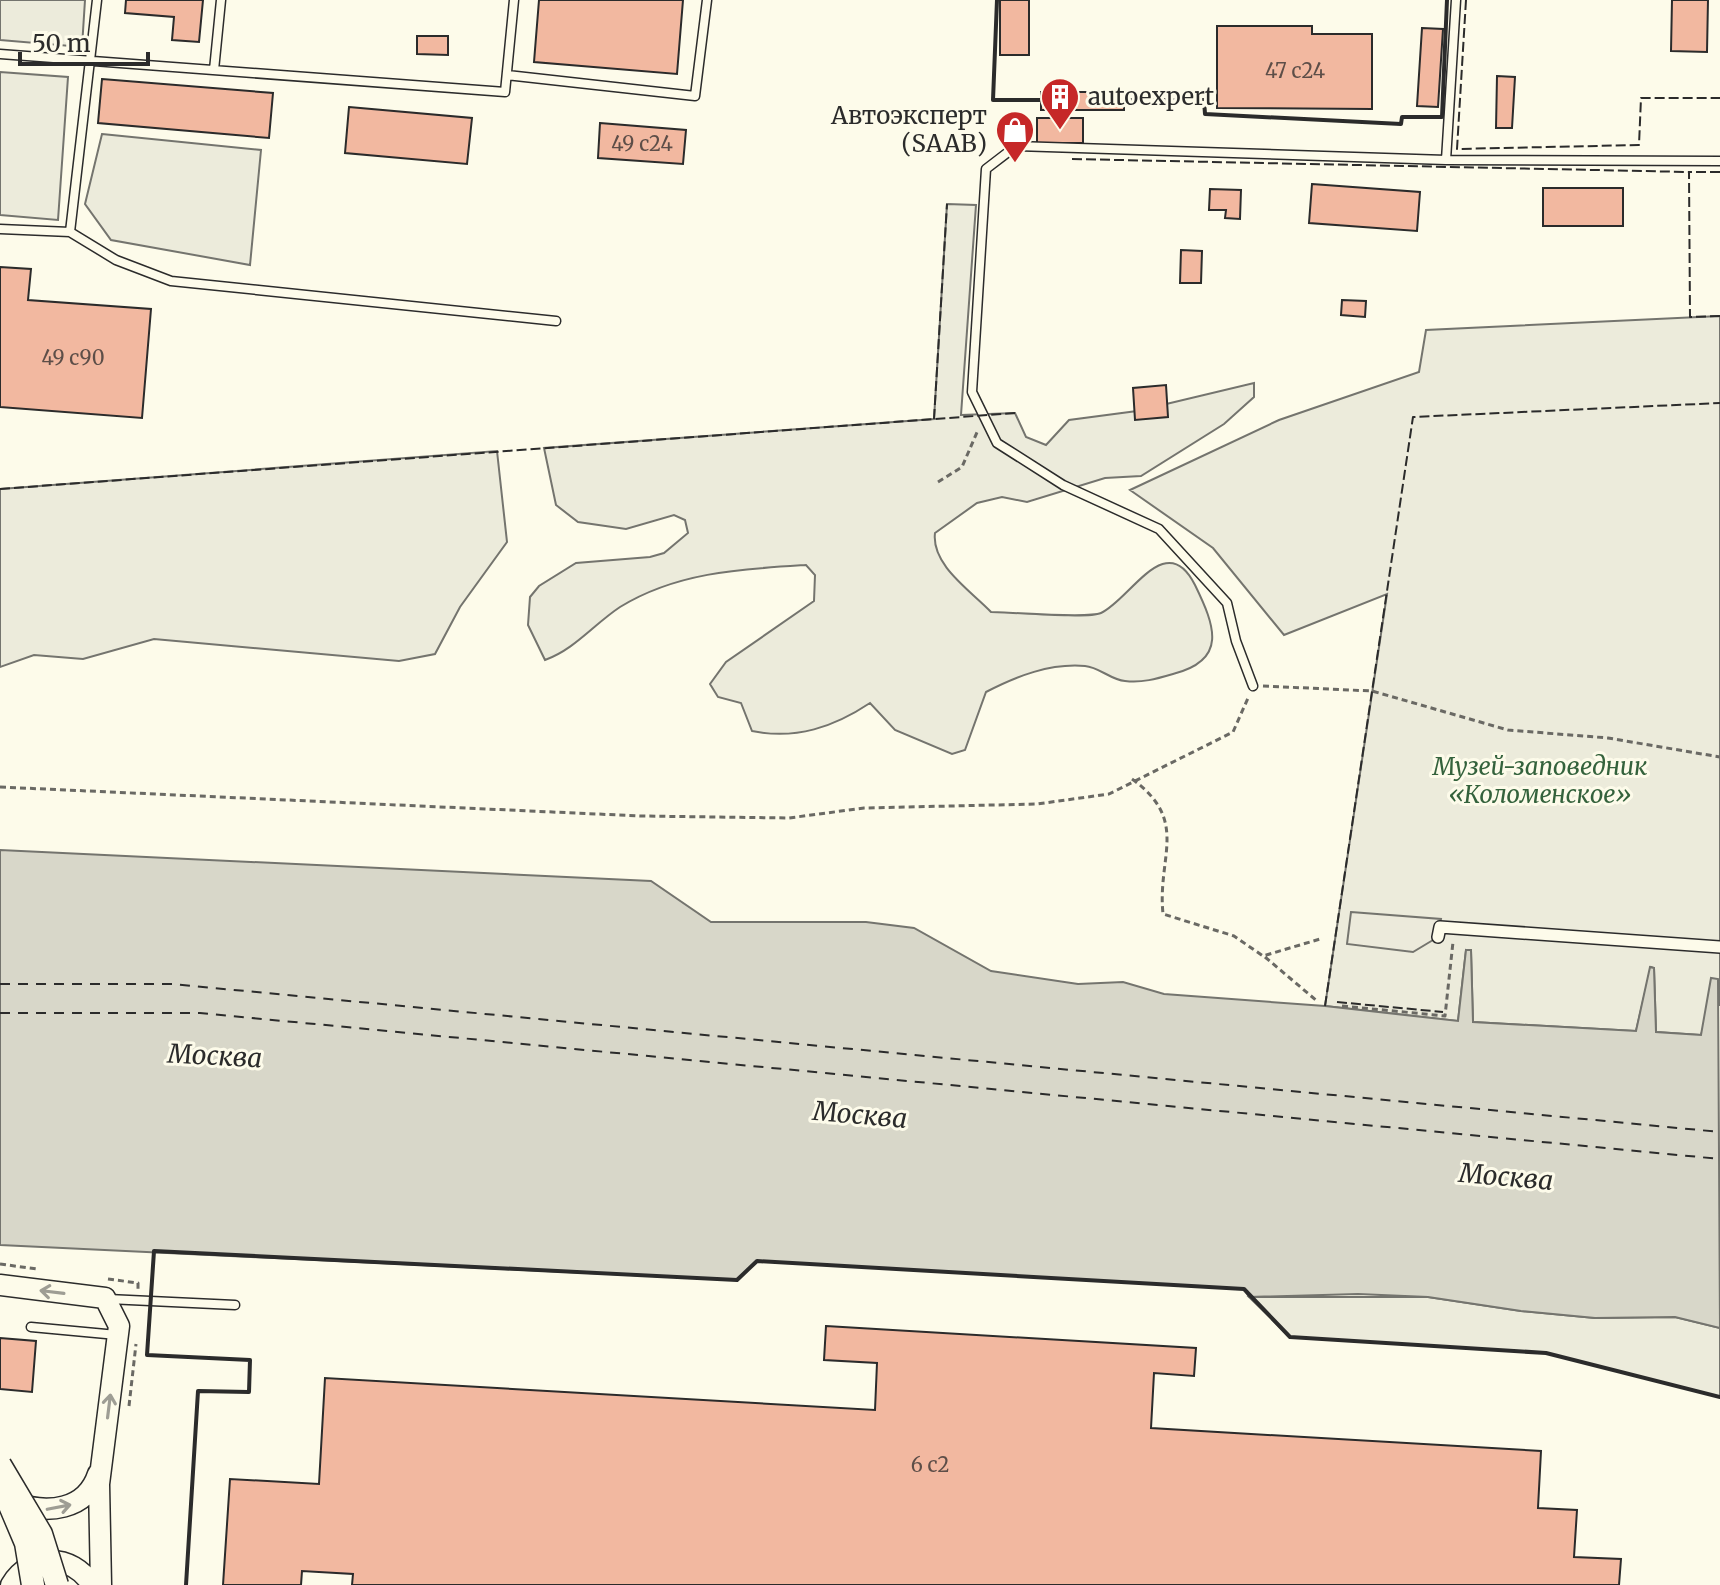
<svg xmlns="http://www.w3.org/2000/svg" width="1720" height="1585" font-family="Merriweather,serif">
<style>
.green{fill:#ecebdb;stroke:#74746e;stroke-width:2}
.parking{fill:#eceadb;stroke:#74746e;stroke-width:2}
.water{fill:#d8d7c9;stroke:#74746e;stroke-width:2}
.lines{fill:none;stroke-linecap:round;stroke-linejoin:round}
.ferry{stroke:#2b2b2b;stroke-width:2;stroke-dasharray:10 8;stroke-linecap:butt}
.building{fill:#f2b8a0;stroke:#2b2b2b;stroke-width:2}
.service-casing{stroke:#2b2b2b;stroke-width:11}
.pedestrian-casing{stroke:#2b2b2b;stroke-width:14}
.tertiary-casing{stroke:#2b2b2b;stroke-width:23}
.path{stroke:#6a6964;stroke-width:3;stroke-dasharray:6 4;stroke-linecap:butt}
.service{stroke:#fdfbea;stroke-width:8}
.pedestrian{stroke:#fdfbea;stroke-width:11}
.tertiary{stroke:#fdfbea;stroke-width:20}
.secondary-bridge-casing{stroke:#2b2b2b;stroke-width:25;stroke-linecap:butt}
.secondary-bridge{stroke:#fdfbea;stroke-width:22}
.fence{stroke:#2b2b2b;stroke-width:2;stroke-dasharray:10 4;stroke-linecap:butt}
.wall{stroke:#2b2b2b;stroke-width:4}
.oneway{stroke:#9e9d94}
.labels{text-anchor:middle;stroke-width:6;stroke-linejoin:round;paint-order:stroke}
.number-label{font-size:20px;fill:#5d4e48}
.poi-label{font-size:24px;fill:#2b2b2b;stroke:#fdfbea;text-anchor:start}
.park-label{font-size:24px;font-style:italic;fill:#34623c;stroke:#fdfbea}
.water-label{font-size:26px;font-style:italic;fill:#2b2b2b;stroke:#fdfbea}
</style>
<rect width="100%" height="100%" fill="#fdfbea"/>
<path class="green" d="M0,0H85L82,47L0,40Z
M0,72L68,77L58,220L0,215Z
M102,134L261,150L250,265L111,240L85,204Z
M947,204L976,205L961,415L1015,413L1026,437L1046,445L1069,420L1137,411L1254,383V397L1224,424L1141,476L1105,478L1027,502L1002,497L977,503L935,533C931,565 971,591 991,612C1012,612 1087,619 1101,613C1130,600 1166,527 1195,585C1215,626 1228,660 1173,674C1156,679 1142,683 1125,681C1111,680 1099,667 1085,666C1050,663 1017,676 986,692L965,750L952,754L895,730L870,703C834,727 796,740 752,731L741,703L718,697L710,684L726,662L814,601L815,575L806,565C741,569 677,572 620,607C593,625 575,649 545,660L528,625L530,597L539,586L576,563L650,557L664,553L688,533L685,520L674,515L626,529L578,522L556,505L544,448L934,419Z
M1720,316V1006L1718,979L1701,1035L1656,1032L1654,968L1651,967L1636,1031L1473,1022L1471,951L1466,950L1458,1021L1325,1006L1387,594L1284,635L1213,548L1130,490L1279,420L1419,372L1426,330Z
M497,451L507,542L460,607L435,654L399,661L154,639L83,659L34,655L0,667V489Z
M1249,1297H1428L1521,1311L1595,1318L1675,1317L1720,1328V1397L1546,1353L1290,1337Z"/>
<path class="parking" d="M1351,912L1441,919L1438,937L1413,952L1347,944Z"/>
<path class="water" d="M0,850L651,881L711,922H866L914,928L991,971L1078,984L1123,982L1164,994L1325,1006L1458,1021L1466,950H1471L1473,1022L1636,1031L1650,967L1654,968L1656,1032L1701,1035L1711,978L1718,979L1720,1328L1675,1317L1595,1318L1521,1311L1428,1297L1358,1294L1249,1297L1244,1289L757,1261L737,1280L0,1245Z"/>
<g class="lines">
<path class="ferry" d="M0,984H172L1720,1132
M0,1013H200L1720,1159"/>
</g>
<path class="building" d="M126,0H203L199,42L172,40L174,17L125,13Z
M539,0H683L677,74L534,62Z
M1000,0H1029V55H1000Z
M1672,0H1708L1707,52L1671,51Z
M1217,26H1312V34H1372V109L1217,108Z
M1422,28L1443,29L1438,107L1417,106Z
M417,36H448V55L417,54Z
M1497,76L1515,77L1512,128H1496Z
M102,79L273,93L269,138L98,123Z
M1041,92H1124V110H1041Z
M349,107L472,118L467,164L345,153Z
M1037,118H1083V143H1037Z
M600,123L686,130L683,164L598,158Z
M1312,184L1420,192L1417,231L1309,223Z
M1543,188H1623V226H1543Z
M1210,189L1241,190L1240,219L1225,218L1226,210H1209Z
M1181,250L1202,251L1201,283H1180Z
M0,267L31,269L28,300L151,309L142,418L0,407Z
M1342,300L1366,301L1365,317L1341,315Z
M1166,385L1168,417L1135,420L1133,388Z
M826,1326L1196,1348L1194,1376L1154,1373L1151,1428L1541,1451L1538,1508L1577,1510L1574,1557L1621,1559L1619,1585H352L353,1574L302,1571L301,1585H223L230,1479L319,1484L325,1378L875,1410L877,1363L824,1360Z
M0,1338L36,1341L32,1392L0,1389Z"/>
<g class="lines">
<defs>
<path id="service" d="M97,0L70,232L116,260L171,281L556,321
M0,54L505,92L514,0
M214,70L221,0
M507,75L695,96L707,0
M1446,160L1720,161
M0,229L70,232
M1253,686L1236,641L1227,603L1159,529L1063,485L997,443L972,392L986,169L1016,146L1446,160L1456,0
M108,1299L235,1305
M31,1327L117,1335"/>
<path id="pedestrian" d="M1438,937L1440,927L1720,947"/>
<path id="tertiary" d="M0,1285L105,1298L119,1326L99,1484L101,1585
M15,1503C47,1514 86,1511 98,1474
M11,1585C30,1553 72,1553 92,1585"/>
</defs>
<use href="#service" class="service-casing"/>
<use href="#pedestrian" class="pedestrian-casing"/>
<use href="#tertiary" class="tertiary-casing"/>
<path class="path" d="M938,482L962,467L978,430
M1263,686L1372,691L1508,730L1608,738L1720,757
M1132,779C1190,821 1157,856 1163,914L1234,936L1263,956L1320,939
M0,787L641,816L789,818L864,808L1037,804L1109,794L1233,732L1248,698
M1265,957L1317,1001
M1342,1006L1445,1016L1453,942
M0,1264L37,1269
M108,1279L138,1283V1289
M129,1406L136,1344"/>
<use href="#service" class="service"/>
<use href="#pedestrian" class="pedestrian"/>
<use href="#tertiary" class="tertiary"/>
<defs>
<path id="secondary-bridge" d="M0,1465L41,1534L57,1585
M6,1496L26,1543L33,1585"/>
</defs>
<use href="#secondary-bridge" class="secondary-bridge-casing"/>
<use href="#secondary-bridge" class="secondary-bridge"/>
<path class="fence" d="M1466,0L1457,149L1639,145L1641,98H1720
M1072,159L1689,172
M1720,172H1689L1690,317L1720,316
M934,419L947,204
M0,489L1015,413
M1337,1002L1443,1012
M1325,1006L1413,417L1720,403"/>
<path class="wall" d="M997,0L993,100H1047
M1119,100H1204L1205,114L1401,124L1402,117H1442L1447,0
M186,1585L198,1391L249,1392L250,1360L147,1355L154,1251L737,1280L757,1261L1244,1289L1290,1337L1546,1353L1720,1397"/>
</g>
<defs><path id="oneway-shaft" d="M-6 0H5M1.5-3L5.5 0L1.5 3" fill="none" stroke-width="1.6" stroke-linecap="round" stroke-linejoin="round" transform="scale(2)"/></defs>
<g class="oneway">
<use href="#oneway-shaft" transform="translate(52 1292) rotate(-173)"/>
<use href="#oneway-shaft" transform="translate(109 1406) rotate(-83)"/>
<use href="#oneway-shaft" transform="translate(59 1507) rotate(-11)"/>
</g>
<defs>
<symbol id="building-pin" viewBox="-11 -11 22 30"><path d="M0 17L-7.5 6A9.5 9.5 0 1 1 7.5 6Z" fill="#c62828" stroke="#fdfbea"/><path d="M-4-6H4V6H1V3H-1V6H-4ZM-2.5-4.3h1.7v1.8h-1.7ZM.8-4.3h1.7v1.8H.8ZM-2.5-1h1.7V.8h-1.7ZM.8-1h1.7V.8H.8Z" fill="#fff"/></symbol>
<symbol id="shop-pin" viewBox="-11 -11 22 30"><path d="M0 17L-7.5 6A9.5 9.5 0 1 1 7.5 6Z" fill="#c62828" stroke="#fdfbea"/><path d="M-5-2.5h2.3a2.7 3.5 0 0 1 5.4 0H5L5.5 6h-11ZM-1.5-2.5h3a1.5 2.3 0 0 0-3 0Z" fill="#fff"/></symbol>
</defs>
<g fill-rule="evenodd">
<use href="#building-pin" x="1038" y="75" width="44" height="60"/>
<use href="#shop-pin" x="993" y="108" width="44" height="60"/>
</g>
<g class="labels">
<g class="number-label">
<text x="1295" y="78">47 с24</text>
<text x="642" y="151">49 с24</text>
<text x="73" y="365">49 с90</text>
<text x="930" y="1472">6 с2</text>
</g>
<g class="poi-label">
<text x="1088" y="105">autoexpert</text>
<text x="987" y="124" text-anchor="end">Автоэксперт<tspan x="987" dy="28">(SAAB)</tspan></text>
</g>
<g class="park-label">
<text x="1540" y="775">Музей-заповедник<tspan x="1540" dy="28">«Коломенское»</tspan></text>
</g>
<g class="water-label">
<text transform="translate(215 1056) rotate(3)" y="9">Москва</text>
<text transform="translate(860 1115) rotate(5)" y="9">Москва</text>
<text transform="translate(1506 1177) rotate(5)" y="9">Москва</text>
</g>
</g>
<path d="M20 52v12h128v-12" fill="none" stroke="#2b2b2b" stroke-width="4"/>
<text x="32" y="52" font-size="24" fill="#2b2b2b" stroke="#fdfbea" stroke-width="6" paint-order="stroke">50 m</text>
</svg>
